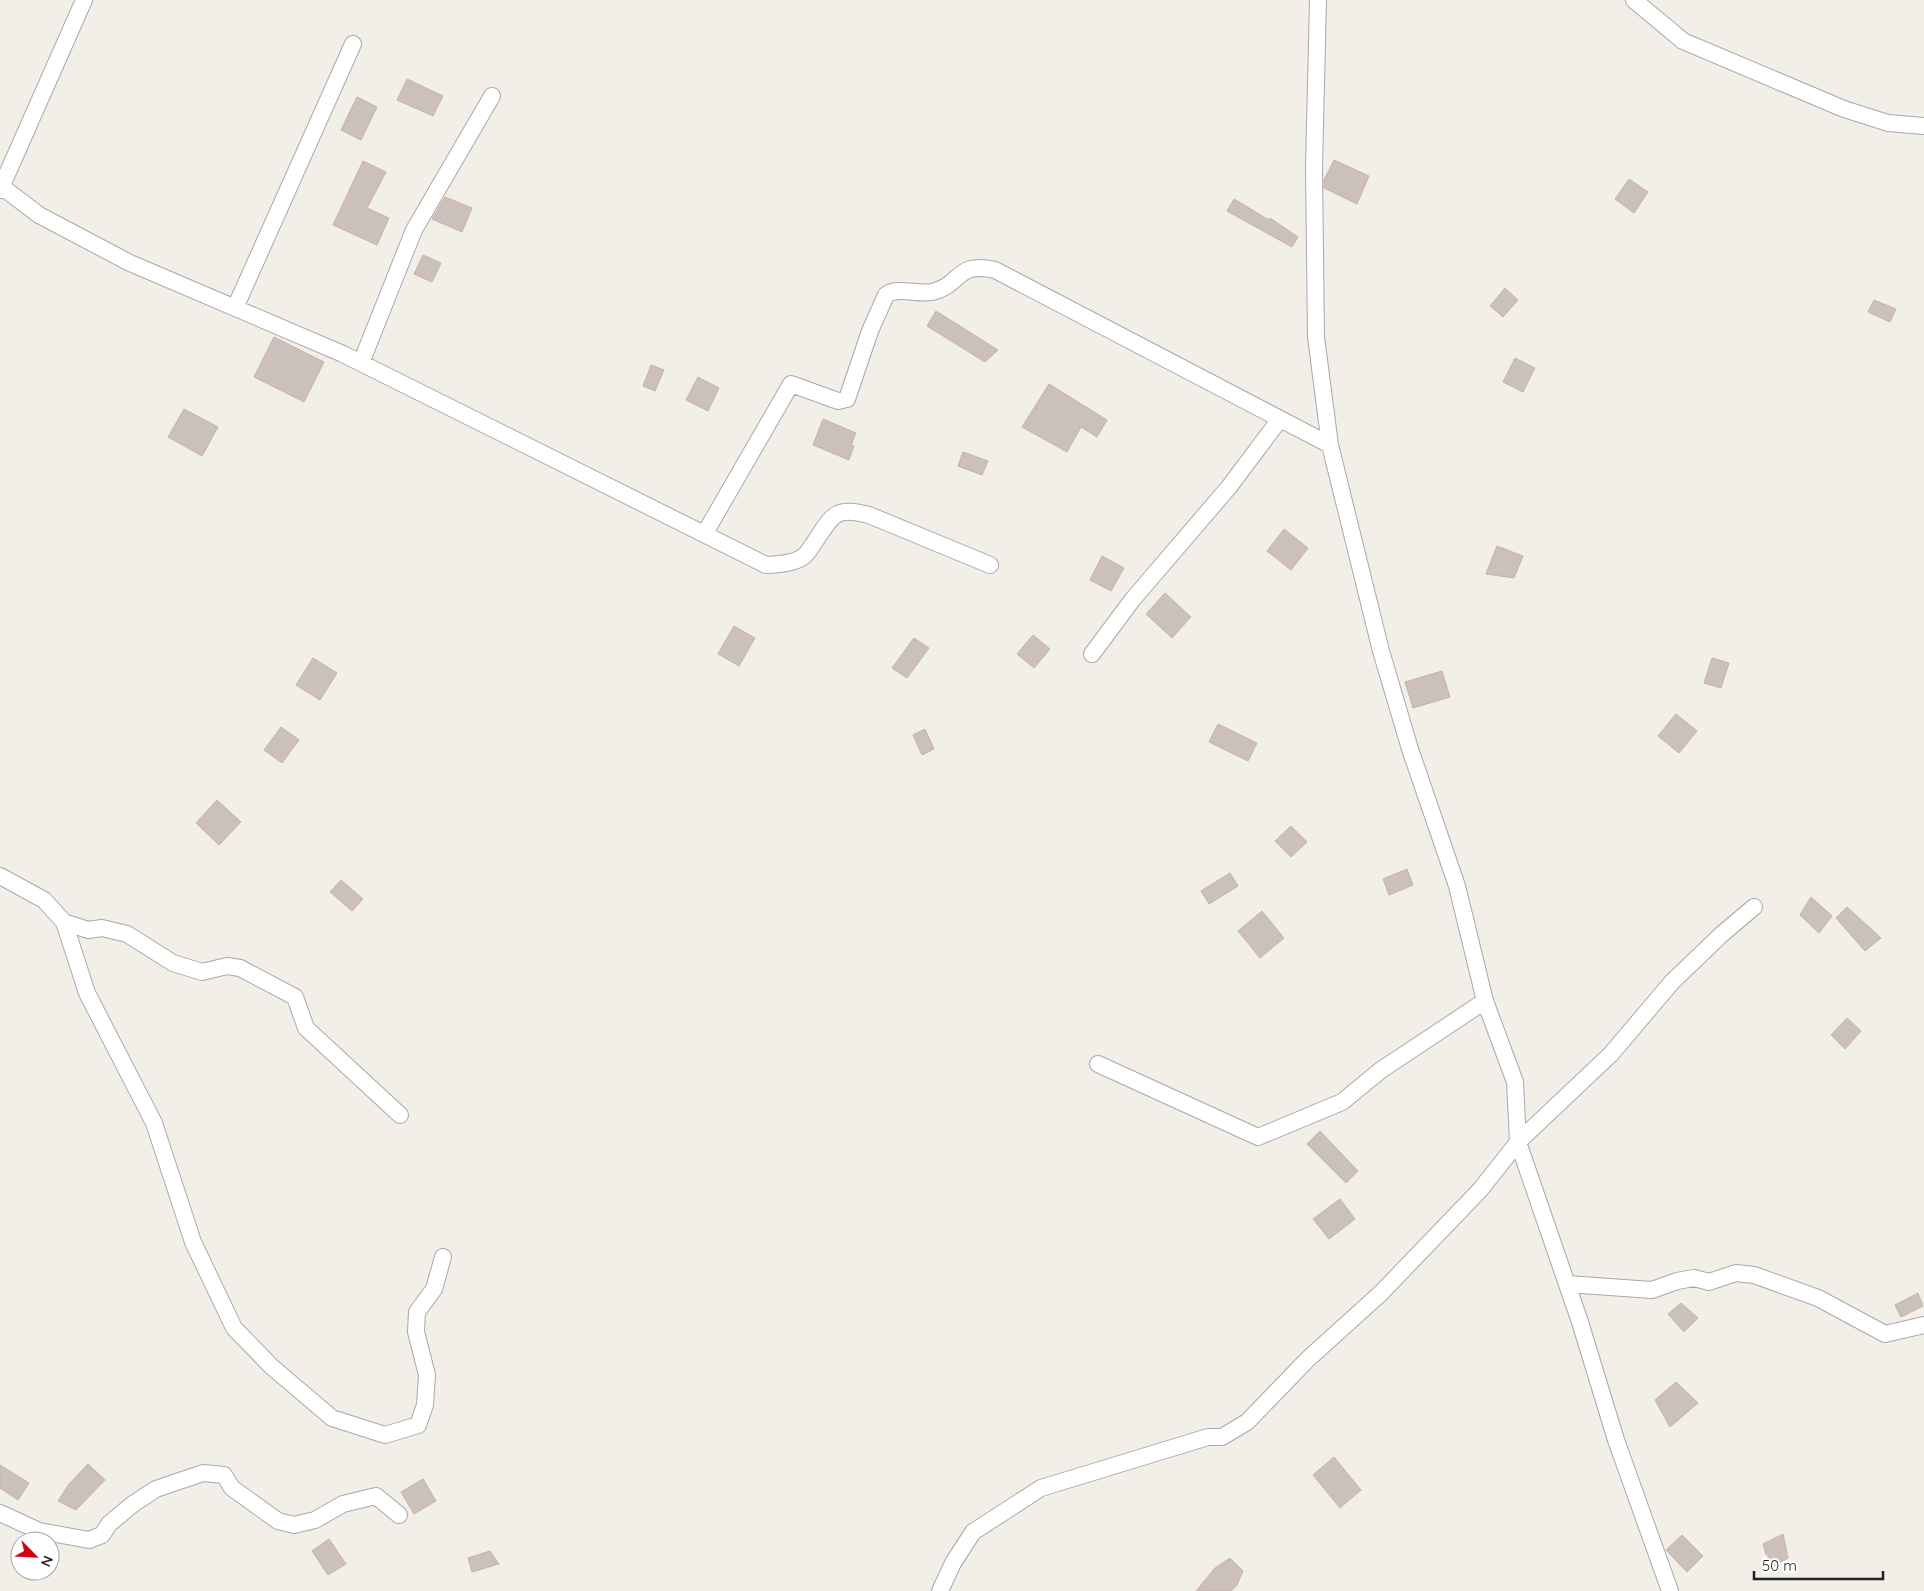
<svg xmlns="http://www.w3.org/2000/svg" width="1924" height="1591" font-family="Quicksand,sans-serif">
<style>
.building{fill:#cbc0bb;stroke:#c5b3a9}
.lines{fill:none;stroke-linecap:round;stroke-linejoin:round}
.minor-casing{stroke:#a9a9a9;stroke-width:18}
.minor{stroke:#fff;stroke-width:16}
</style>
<rect width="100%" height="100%" fill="#f2eee8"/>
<path class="building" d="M407,79L443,96L433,116L397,100Z
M357,97L377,107L361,140L341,130Z
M1334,160L1369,176L1357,204L1324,188V180Z
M363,161L386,172L367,208L389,218L377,245L333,225Z
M1629,179L1648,192L1634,213L1615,199Z
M445,197L472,208L462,232L432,219Z
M1234,199L1269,220L1270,218L1298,237L1292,247L1227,211Z
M423,255L441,263L432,282L414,274Z
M1505,288L1518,300L1503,317L1490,306Z
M1874,300L1896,309L1890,322L1868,312Z
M936,311L998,350L985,362L927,326Z
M274,337L324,362L304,402L254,377Z
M1515,358L1535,368L1523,392L1503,382Z
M651,365L664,370L655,391L643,386Z
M698,377L719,388L708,411L686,400Z
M1049,384L1107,420L1097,437L1081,427L1067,452L1022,427Z
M184,409L218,427L202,456L168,437Z
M823,419L856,433L851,445L854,446L849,460L813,445Z
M963,452L988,461L982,475L958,466Z
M1284,529L1308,548L1291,570L1267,551Z
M1497,546L1523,556L1514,578L1486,574Z
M1102,556L1124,568L1111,591L1090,580Z
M1165,593L1191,617L1172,638L1146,614Z
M734,626L755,638L739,666L718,654Z
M1033,635L1050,649L1034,668L1017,654Z
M914,638L929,648L907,678L892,668Z
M313,658L337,673L320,700L296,685Z
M1712,658L1729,663L1721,688L1704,683Z
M1442,671L1450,697L1413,708L1405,682Z
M1676,714L1697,731L1679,753L1658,736Z
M1218,724L1257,743L1248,761L1209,742Z
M281,727L299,740L282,763L264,750Z
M925,729L934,749L922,755L913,735Z
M217,800L241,822L219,845L196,823Z
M1291,826L1307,842L1291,857L1275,841Z
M1407,869L1413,885L1389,895L1383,879Z
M1230,873L1238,886L1209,904L1201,891Z
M341,880L363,899L352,911L330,892Z
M1811,897L1832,916L1819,933L1800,915Z
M1847,907L1881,938L1865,951L1836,918Z
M1262,911L1284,938L1260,958L1238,931Z
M1847,1018L1861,1031L1845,1049L1831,1035Z
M1320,1131L1358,1171L1346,1183L1307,1144Z
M1340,1199L1355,1219L1329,1239L1313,1219Z
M1918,1293L1923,1306L1901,1317L1895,1305Z
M1681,1303L1698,1318L1684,1332L1668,1314Z
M1676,1382L1698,1403L1670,1427L1655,1400Z
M1334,1457L1361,1490L1340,1508L1313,1475Z
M88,1464L105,1480L76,1510L58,1501L69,1484Z
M0,1465L29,1483L18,1500L0,1488Z
M423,1479L436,1501L414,1514L401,1492Z
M1783,1534L1788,1558L1770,1568L1763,1544Z
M1682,1535L1703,1556L1687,1572L1666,1550Z
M329,1539L346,1564L328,1575L312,1551Z
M490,1551L499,1564L472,1572L468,1558Z
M1230,1558L1243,1571L1237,1585L1231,1591H1196L1215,1568Z"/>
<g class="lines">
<defs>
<path id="minor" d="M1318,0L1314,167L1316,337L1330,445L1381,651L1410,749L1457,886L1485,1001L1515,1082L1518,1142L1580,1322L1616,1440L1670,1591
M1634,0L1683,41L1844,109L1888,123L1924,126
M2,187L39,215L130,263L343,354L766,565C779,564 794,564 804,556C808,553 811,547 814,543C833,515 834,506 869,515L990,565
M0,190L84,0
M235,308L353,44
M361,363L414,230L492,96
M705,533L791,384L838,401L847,399L870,331L886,295C897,286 917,295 932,292C962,285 955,261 995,270L1330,445
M1092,654L1133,599L1229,487L1280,419
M0,876L44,900L64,922L88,930L102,928L127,934L173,963L202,972L227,966L240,968L295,997L306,1028L400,1115
M64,922L87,993L154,1123L193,1242L234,1328L272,1367L332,1418L385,1435L418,1425L425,1405L427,1375L416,1332L417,1312L434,1289L443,1257
M1098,1064L1258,1137L1342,1102L1381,1070L1485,1001
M1567,1284L1652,1290L1677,1281L1694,1278L1709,1282L1736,1273L1754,1275L1818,1298L1885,1334L1924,1325
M0,1513L39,1531L89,1540L102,1535L109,1524L133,1504L156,1489L203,1473L224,1475L232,1488L278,1521L294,1525L315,1520L343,1504L376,1496L399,1515
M940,1591L953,1563L973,1532L1041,1488L1208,1437H1222L1247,1422L1308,1359L1381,1293L1480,1190L1518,1142L1611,1054L1672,982L1722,934L1754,907"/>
</defs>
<use href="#minor" class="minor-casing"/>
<use href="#minor" class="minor"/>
</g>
<g transform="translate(35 1556) rotate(114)"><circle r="24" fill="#ffffff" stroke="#a7a7a7"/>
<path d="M0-4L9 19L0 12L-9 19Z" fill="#d30010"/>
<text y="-8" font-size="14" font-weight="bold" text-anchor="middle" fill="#222222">N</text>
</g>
<path d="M1754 1571v8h129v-8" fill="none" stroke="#222222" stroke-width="2.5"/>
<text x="1762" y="1571" font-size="15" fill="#222222" stroke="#ffffff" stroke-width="4" paint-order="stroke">50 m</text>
</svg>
